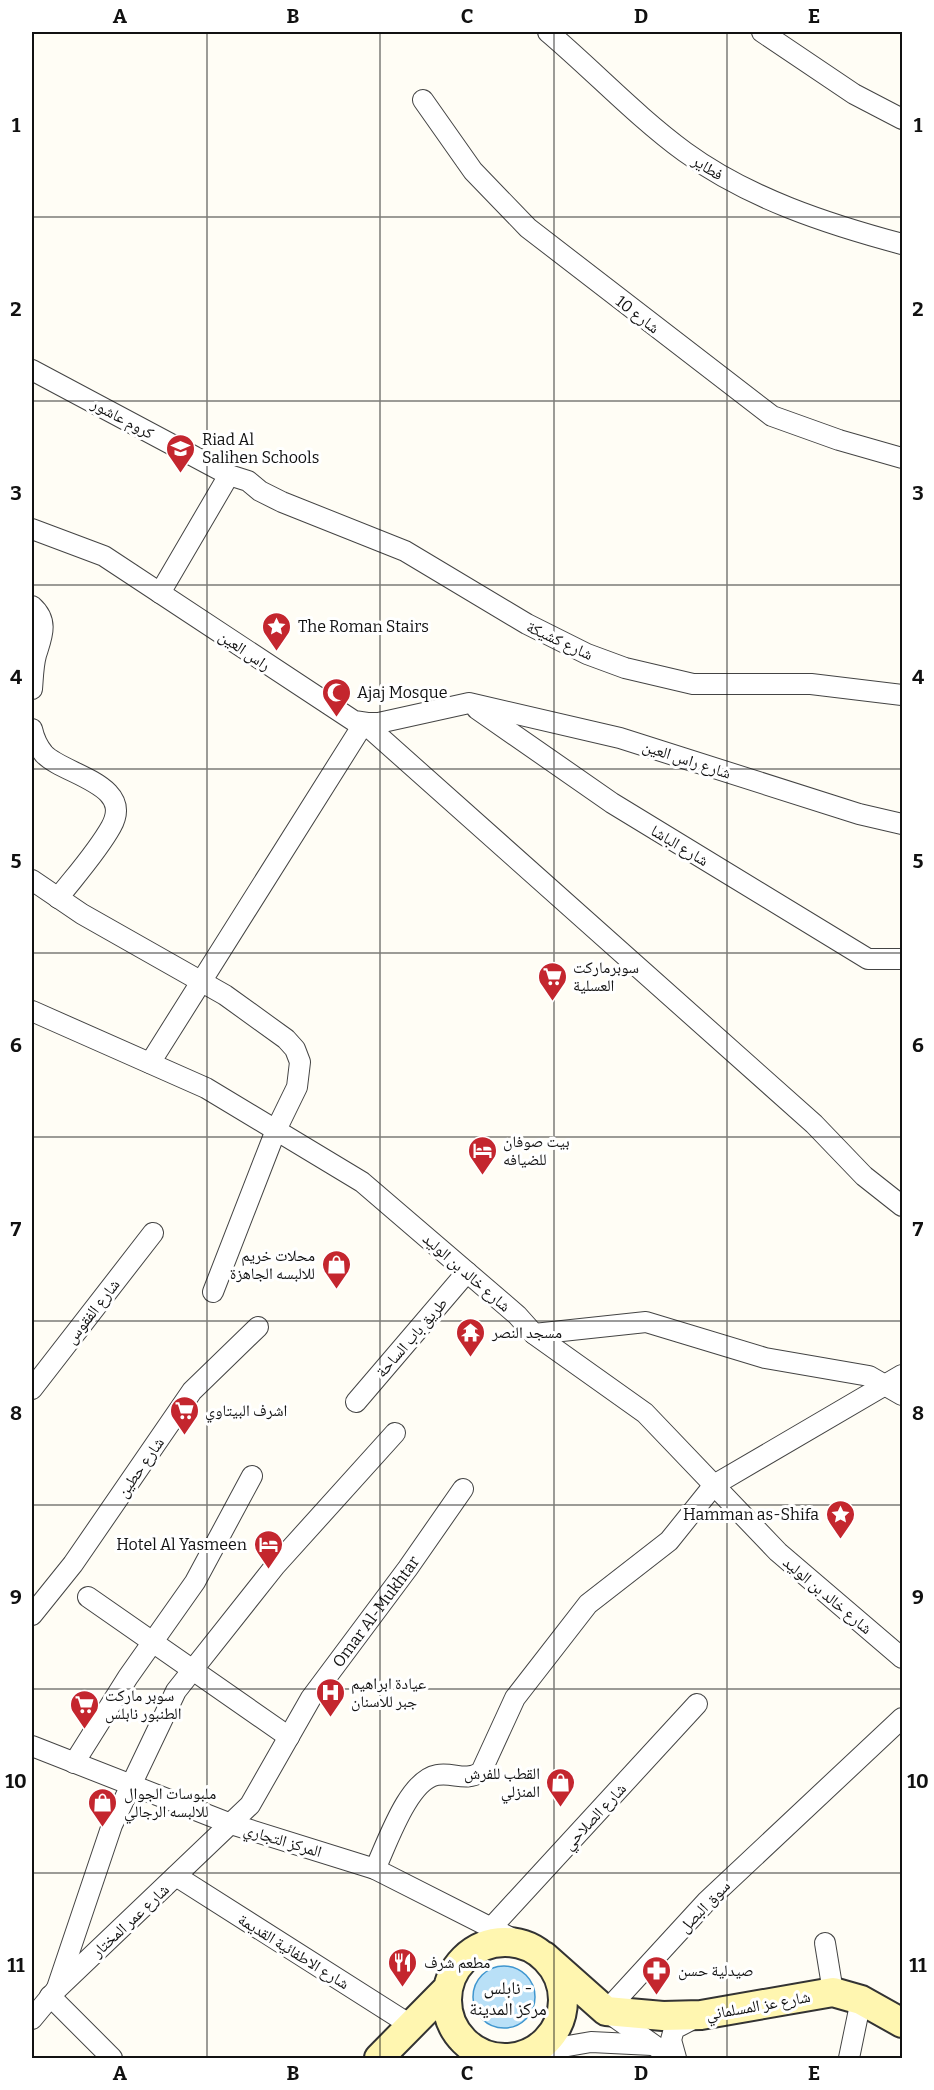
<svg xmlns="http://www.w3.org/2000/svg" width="934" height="2090" font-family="Bitter,'Noto Naskh Arabic',serif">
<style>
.water{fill:#b9e0f7;stroke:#3f96cf;stroke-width:1.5}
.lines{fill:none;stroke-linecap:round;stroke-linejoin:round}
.street-casing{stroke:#444;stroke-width:22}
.secondary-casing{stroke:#333;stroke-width:32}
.street{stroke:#fff;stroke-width:20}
.secondary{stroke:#fff6b0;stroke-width:28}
.grid{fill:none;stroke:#111;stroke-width:1.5;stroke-opacity:0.55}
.labels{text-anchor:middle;stroke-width:6;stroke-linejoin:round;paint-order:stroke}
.street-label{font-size:16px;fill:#111;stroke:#fff}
.poi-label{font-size:16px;fill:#111;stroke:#fff;text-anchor:start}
.neighbourhood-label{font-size:18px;fill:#111;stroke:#fff}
.neatline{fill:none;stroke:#111;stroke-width:2}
.grid-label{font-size:20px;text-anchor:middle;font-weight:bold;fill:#111}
</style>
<rect width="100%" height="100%" fill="#fffdf5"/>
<path class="water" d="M473 1997a31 31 0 1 1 62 0a31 31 0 1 1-62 0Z"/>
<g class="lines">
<defs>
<g id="street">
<path d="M548,32C594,71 636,116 685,152C748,198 827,224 902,244"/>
<path d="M762,32L854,94L902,119"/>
<path d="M423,100L473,171L528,228L772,416L839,440L902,458"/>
<path d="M32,370L229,475L248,481L260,491L282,502L405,551L527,624L587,654L625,668L693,684H811L902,695"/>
<path d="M32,529L104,556L354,721L374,724L469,703L620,738L859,814L902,824"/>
<path d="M160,593L229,475"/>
<path d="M32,606C49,621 42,636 36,655C33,666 33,678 32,689"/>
<path d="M477,709L612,803L868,959H902"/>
<path d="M364,723L814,1124L864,1176L902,1206"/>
<path d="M32,729C34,738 38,747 44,754C64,775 135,784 111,827C97,852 76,875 58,898"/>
<path d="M32,880L82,914L225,995L286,1039L295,1049L300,1062L297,1087L276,1130L213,1292"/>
<path d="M32,1011L206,1088L362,1182L517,1315L534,1334L645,1413L778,1552L902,1658"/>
<path d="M150,1063L364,723H376"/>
<path d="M534,1334L646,1322L765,1358L869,1376L902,1395"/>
<path d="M32,1389L153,1233"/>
<path d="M356,1402L467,1272"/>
<path d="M88,1597L289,1737"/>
<path d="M32,1615L73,1564L192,1391L258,1327"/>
<path d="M32,1746L231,1824L375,1869L529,1947"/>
<path d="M74,1763L128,1677L195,1582L252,1476"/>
<path d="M375,1869C387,1844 408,1780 437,1775C454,1772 465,1782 481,1772L515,1698L588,1604L669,1541L714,1485L902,1375"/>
<path d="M176,1876L412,2026"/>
<path d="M491,1928L697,1704"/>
<path d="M825,1943L833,1992"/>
<path d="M57,1988L112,1825L176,1691L275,1566L395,1433"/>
<path d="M50,1996L112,2058"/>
<path id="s1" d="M32,2019L56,1990L250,1805L311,1698L408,1568L463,1489"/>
<path d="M522,2054L591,2042L652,2045"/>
<path d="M672,2058L606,2011L707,1901L902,1718"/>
<path d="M676,2058L671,2040L674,2029L695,2018"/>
<path d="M849,2058L861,2000"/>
</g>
<path id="secondary" d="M447 2000a58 58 0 1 1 116 0a58 58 0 1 1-116 0Z
M544,1956L606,2011L663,2016L701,2015L833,1992L861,2000L902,2023
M379,2058L448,1988"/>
</defs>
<use href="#street" class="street-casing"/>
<use href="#secondary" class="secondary-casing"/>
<use href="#street" class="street"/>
<use href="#secondary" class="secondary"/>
</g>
<path class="grid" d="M207,32V2058M380,32V2058M554,32V2058M727,32V2058M32,217H902M32,401H902M32,585H902M32,769H902M32,953H902M32,1137H902M32,1321H902M32,1505H902M32,1689H902M32,1873H902"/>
<defs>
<symbol id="school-pin" viewBox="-11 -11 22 30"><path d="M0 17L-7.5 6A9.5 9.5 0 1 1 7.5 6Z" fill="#c4262e" stroke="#fff"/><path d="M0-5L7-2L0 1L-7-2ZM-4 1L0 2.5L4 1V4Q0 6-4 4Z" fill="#fff"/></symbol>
<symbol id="sight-pin" viewBox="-11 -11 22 30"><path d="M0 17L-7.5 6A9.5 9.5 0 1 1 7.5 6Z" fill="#c4262e" stroke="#fff"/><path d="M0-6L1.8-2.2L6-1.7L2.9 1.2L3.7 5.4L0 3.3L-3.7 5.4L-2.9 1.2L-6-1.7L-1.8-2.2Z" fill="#fff"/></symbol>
<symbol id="mosque-pin" viewBox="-11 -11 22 30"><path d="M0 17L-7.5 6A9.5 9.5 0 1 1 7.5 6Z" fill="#c4262e" stroke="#fff"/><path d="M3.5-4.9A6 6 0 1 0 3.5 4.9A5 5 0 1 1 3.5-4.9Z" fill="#fff"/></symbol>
<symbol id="supermarket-pin" viewBox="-11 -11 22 30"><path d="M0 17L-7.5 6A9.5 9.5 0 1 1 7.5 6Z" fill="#c4262e" stroke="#fff"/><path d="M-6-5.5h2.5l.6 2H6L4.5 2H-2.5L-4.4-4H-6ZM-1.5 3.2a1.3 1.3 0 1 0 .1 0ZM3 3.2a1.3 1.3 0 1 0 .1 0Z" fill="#fff"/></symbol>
<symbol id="hotel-pin" viewBox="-11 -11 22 30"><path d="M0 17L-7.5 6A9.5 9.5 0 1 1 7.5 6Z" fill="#c4262e" stroke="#fff"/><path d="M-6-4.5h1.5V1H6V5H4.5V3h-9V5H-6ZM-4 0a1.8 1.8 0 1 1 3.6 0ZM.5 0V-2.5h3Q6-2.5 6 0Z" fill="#fff"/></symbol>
<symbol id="shop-pin" viewBox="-11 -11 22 30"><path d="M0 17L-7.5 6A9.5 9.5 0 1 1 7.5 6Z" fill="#c4262e" stroke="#fff"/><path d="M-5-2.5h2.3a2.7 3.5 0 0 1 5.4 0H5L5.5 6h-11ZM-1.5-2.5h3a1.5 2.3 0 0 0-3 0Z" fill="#fff"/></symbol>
<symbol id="temple-pin" viewBox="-11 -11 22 30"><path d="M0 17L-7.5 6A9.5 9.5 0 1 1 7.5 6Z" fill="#c4262e" stroke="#fff"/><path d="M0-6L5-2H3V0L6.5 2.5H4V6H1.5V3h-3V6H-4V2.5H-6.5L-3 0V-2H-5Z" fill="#fff"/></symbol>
<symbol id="hospital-pin" viewBox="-11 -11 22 30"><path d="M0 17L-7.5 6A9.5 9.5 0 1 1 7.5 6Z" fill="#c4262e" stroke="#fff"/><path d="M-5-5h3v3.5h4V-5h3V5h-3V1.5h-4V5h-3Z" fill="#fff"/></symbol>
<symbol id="restaurant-pin" viewBox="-11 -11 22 30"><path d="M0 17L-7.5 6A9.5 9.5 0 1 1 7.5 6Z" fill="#c4262e" stroke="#fff"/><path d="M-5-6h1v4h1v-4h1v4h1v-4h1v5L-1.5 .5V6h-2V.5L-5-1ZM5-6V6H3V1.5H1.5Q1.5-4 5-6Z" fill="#fff"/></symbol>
<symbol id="pharmacy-pin" viewBox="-11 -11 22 30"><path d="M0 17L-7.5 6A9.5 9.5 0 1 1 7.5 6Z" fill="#c4262e" stroke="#fff"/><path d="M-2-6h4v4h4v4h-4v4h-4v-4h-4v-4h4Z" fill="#fff"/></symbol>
</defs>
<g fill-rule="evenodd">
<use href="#school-pin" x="164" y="432" width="33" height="45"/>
<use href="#sight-pin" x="260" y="610" width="33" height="45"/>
<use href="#mosque-pin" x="320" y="676" width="33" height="45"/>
<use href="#supermarket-pin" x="536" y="960" width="33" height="45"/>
<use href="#hotel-pin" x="466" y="1134" width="33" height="45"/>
<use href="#shop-pin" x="320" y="1248" width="33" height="45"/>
<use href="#temple-pin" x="454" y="1316" width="33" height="45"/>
<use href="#supermarket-pin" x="168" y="1394" width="33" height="45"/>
<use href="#sight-pin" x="824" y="1498" width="33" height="45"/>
<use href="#hotel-pin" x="252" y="1528" width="33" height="45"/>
<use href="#hospital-pin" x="314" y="1676" width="33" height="45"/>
<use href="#supermarket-pin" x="68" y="1688" width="33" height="45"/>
<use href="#shop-pin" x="544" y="1766" width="33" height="45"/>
<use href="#shop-pin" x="86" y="1786" width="33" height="45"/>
<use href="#restaurant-pin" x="386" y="1946" width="33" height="45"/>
<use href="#pharmacy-pin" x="640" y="1954" width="33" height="45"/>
</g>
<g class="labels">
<g class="street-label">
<text transform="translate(708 167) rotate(32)" y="6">فطاير</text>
<text transform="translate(638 314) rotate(38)" y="6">شارع 10</text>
<text transform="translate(123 418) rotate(28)" y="6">كروم عاشور</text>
<text transform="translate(560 640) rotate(25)" y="6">شارع كشيكة</text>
<text transform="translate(245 650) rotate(34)" y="6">راس العين</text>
<text transform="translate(687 759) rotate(18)" y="6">شارع راس العين</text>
<text transform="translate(680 845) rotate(31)" y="6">شارع الباشا</text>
<text transform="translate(467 1272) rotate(41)" y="6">شارع خالد بن الوليد</text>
<text transform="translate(92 1311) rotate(-52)" y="6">شارع الفقوس</text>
<text transform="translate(411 1337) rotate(-49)" y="6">طريق باب الساحة</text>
<text transform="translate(140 1467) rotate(-55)" y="6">شارع حطين</text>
<text transform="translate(828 1595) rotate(40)" y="6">شارع خالد بن الوليد</text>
<text dy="6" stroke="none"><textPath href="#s1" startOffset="537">Omar Al-Mukhtar</textPath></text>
<text transform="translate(594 1816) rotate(-47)" y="6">شارع الصلاحي</text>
<text transform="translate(283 1840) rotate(17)" y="6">المركز التجاري</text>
<text transform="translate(704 1906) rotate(-46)" y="6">سوق البصل</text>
<text transform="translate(130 1920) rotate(-43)" y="6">شارع عمر المختار</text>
<text transform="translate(294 1951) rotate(32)" y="6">شارع الاطفائية القديمة</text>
<text transform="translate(758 2005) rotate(-10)" y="6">شارع عز المسلماني</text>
</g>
<g class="poi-label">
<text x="202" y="445">Riad Al<tspan x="202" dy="18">Salihen Schools</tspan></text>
<text x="298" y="632">The Roman Stairs</text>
<text x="357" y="698">Ajaj Mosque</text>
<text x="573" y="973">سوبرماركت<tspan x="573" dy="18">العسلية</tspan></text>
<text x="503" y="1147">بيت صوفان<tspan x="503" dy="18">للضيافه</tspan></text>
<text x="315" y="1261" text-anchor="end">محلات خريم<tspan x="315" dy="18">للالبسه الجاهزة</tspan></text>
<text x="492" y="1338">مسجد النصر</text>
<text x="205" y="1416">اشرف البيتاوي</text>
<text x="819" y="1520" text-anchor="end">Hamman as-Shifa</text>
<text x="247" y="1550" text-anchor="end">Hotel Al Yasmeen</text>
<text x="351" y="1689">عيادة ابراهيم<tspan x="351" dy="18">جبر للاسنان</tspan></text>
<text x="105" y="1701">سوبر ماركت<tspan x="105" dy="18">الطنبور نابلس</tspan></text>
<text x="540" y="1779" text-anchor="end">القطب للفرش<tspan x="540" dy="18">المنزلي</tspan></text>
<text x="124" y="1799">ملبوسات الجوال<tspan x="124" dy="18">للالبسه الرجالي</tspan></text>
<text x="424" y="1968">مطعم شرف</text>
<text x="678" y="1976">صيدلية حسن</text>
</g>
<g class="neighbourhood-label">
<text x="508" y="1994">نابلس -<tspan x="508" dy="21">مركز المدينة</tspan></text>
</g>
</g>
<rect width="934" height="2090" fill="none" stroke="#ffffff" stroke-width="66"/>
<rect x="33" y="33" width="868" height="2024" class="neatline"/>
<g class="grid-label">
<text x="120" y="23">A</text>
<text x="293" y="23">B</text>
<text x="467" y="23">C</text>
<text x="641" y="23">D</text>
<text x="814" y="23">E</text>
<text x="16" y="132">1</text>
<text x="918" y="132">1</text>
<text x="16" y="316">2</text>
<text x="918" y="316">2</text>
<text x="16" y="500">3</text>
<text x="918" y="500">3</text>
<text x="16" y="684">4</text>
<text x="918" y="684">4</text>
<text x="16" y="868">5</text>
<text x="918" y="868">5</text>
<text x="16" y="1052">6</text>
<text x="918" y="1052">6</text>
<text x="16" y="1236">7</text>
<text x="918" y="1236">7</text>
<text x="16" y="1420">8</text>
<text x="918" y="1420">8</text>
<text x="16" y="1604">9</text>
<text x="918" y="1604">9</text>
<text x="16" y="1788">10</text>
<text x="918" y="1788">10</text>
<text x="16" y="1972">11</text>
<text x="918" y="1972">11</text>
<text x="120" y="2080">A</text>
<text x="293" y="2080">B</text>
<text x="467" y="2080">C</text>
<text x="641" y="2080">D</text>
<text x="814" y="2080">E</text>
</g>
</svg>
